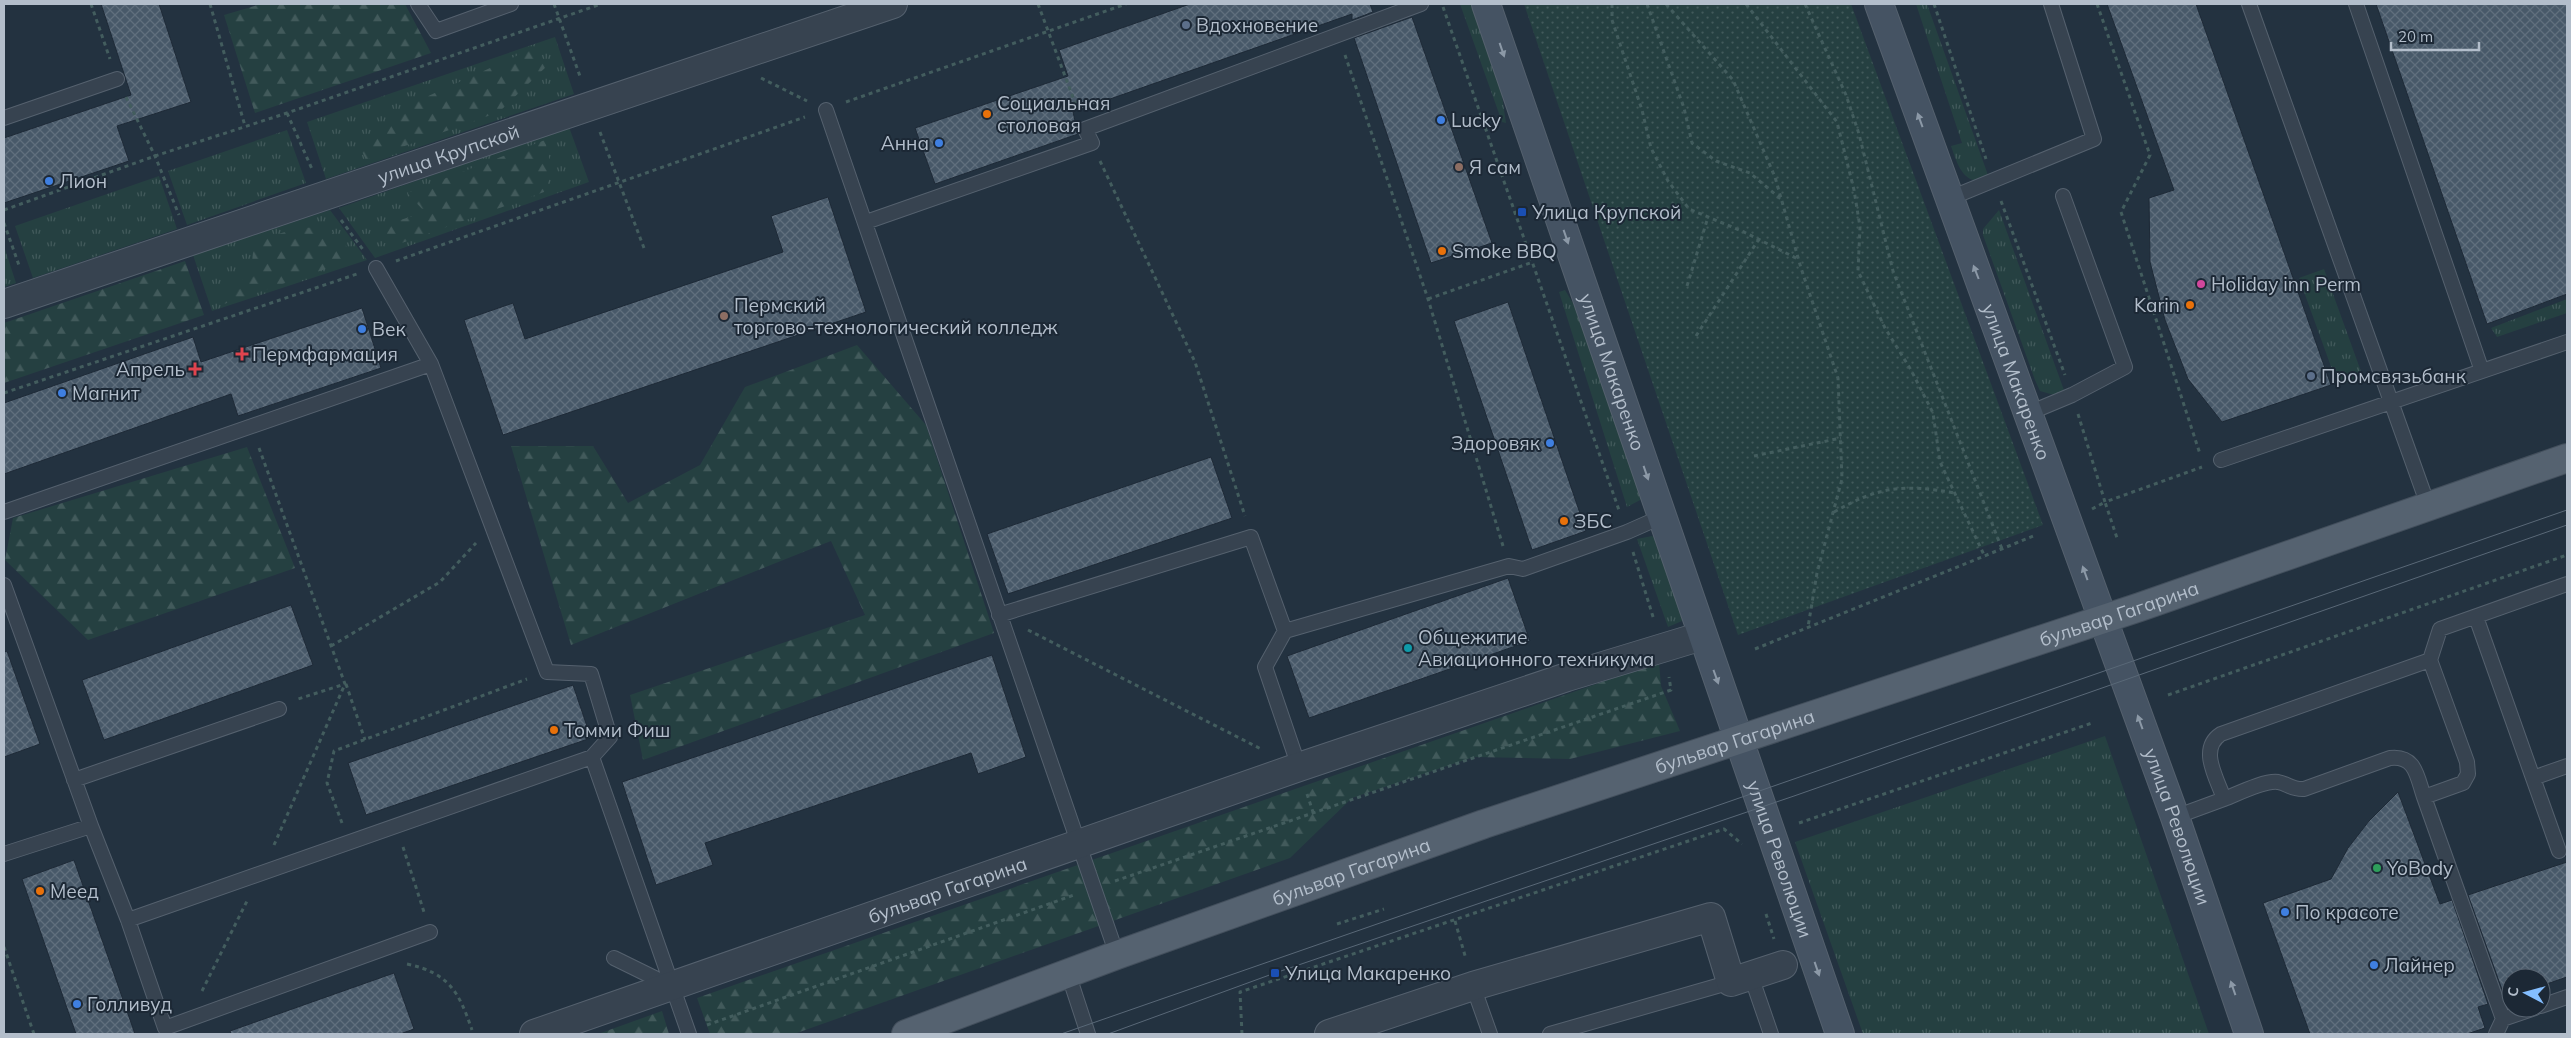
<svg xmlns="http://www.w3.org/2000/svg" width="2571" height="1038" font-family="Mulish,sans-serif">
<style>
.grass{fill:url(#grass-tufts)}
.forest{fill:url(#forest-firs)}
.park{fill:url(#park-dots)}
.building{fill:url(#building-cross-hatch);stroke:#1e2a37}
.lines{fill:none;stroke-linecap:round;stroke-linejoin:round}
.lane-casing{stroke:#55616e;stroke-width:16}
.street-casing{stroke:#55616e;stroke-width:30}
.secondary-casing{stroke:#55616e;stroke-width:30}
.primary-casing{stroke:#434f5c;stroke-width:30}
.path{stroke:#435d5e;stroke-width:3;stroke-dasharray:4 4;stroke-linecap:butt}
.lane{stroke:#374350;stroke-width:14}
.street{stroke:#374350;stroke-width:28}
.secondary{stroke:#455363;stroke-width:28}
.primary{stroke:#556270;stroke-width:28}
.tram{stroke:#596877;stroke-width:1}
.oneway{fill:#8c99a7}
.service-dot{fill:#5c6f8a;stroke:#1c2835;stroke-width:2}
.food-dot{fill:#e8710a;stroke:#1c2835;stroke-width:2}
.shop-dot{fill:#3f7fe0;stroke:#1c2835;stroke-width:2}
.education-dot{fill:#8d6e63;stroke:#1c2835;stroke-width:2}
.transit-dot{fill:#1a4fb4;stroke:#1c2835;stroke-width:2}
.hotel-dot{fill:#d1479c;stroke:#1c2835;stroke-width:2}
.health-dot{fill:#e0444e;stroke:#1c2835;stroke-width:2}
.culture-dot{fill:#0f9aa8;stroke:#1c2835;stroke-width:2}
.leisure-dot{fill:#2e9e5b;stroke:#1c2835;stroke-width:2}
.labels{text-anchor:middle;stroke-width:4;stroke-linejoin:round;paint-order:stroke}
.poi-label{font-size:19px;fill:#b3becb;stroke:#1c2835;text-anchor:start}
.street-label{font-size:19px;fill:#b3becb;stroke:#1c2835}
</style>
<defs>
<pattern id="grass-tufts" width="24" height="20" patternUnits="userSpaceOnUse" patternTransform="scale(1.25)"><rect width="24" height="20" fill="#254041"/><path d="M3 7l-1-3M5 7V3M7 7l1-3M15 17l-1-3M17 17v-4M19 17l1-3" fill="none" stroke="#425a5b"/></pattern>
<pattern id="forest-firs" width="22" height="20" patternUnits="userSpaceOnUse" patternTransform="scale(1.25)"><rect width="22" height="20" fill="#254041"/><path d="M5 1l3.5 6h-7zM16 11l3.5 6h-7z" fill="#425a5b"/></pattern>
<pattern id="park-dots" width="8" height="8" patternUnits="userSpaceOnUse" patternTransform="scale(1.25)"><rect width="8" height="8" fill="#254041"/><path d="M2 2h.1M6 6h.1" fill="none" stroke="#425a5b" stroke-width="1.8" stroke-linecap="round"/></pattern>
<pattern id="building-cross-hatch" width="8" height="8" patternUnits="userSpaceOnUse" patternTransform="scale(1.25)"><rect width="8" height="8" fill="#485969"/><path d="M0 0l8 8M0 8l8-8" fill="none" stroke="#606f7d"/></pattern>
</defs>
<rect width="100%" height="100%" fill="#233240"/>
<path class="grass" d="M1460,4L1474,5L1497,62L1506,123L1502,122Z
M1916,4H1927L1989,178C1964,189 1957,163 1951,146L1962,143Z
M555,37L574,94L326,179L307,122Z
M569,127L589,182L375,258L339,208Z
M287,130L306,183L187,225L168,171Z
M159,176L177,229L33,278L15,226Z
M330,210L367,260L212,311L193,255Z
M1999,210L2065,393L2054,395L2040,391L2035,380L1983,235V229Z
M4,246L16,283L4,287Z
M2324,269L2363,377L2338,386L2299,278Z
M1565,290L1598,345L1644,489L1642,499L1627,507L1559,292Z
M2567,299V313L2497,337L2491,328Z
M1652,536L1662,542L1682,613V621L1668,627L1637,539Z
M2105,736L2209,1034H1863L1795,842Z"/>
<path class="forest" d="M261,4H405L431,53L255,113L224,15Z
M534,48L548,65L499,112L366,160L360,147L415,102Z
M545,140L552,171L544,192L399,244L382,243V226L425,212L407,193Z
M327,227L350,250L349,261L221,305L218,295L251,274L254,241L299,228Z
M185,261L204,315L4,383V323Z
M857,345L926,425L994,633L643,760L630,695L865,615L831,541L571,645L511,446H593L628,503L700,465L745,387Z
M247,447L295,568L88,640L5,560L13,518Z
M1659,662L1661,686L1680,731L1570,759L1474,757L1352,798L1290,858L794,1034H710L697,998Z
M662,1011L669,1034H598Z"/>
<path class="park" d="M1524,4H1851L2043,525L1738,635Z"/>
<path class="building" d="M101,4H159L191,102L117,126L129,161L4,203V138L131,95Z
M1190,4H1370L1373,12L1352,20V14L1073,112L1078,134L935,184L915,128L1068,76L1059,50Z
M2107,4H2196L2331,385L2222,422L2188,379L2165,320L2150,262L2149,198L2174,190Z
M2376,4H2567V294L2487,324Z
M1412,17L1492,243L1431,263L1354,38Z
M828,197L866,312L503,435L464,320L513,303L525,339L783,252L771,216Z
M1508,302L1586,531L1532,550L1454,321Z
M362,308L381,368L238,416L231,394L4,474V403L193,337L201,362Z
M1211,457L1232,518L1008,594L987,534Z
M1508,578L1530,641L1309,718L1287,656Z
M291,605L313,665L104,740L82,680Z
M7,651L40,744L4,757V652Z
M992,655L1026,757L978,774L971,753L705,843L713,865L656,885L622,782Z
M573,685L591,738L366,815L348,763Z
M2398,792L2440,904L2452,900L2488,1004L2478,1007L2485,1028L2467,1034H2310L2263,903L2331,879L2348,848L2369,821Z
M74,860L127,1011L135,1034H76L22,879Z
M2567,862V977L2541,986V978H2511V996L2505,998L2468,895Z
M394,973L414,1029L400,1034H231L230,1031Z"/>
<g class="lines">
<defs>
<path id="lane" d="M418,4L436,31L511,4
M2249,4L2429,508
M2356,4L2482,371
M826,110L1117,955
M4,118L117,79
M1948,199L2094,139L2051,4
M866,222L1092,143L1085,129L1421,4
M2029,413L2072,395L2125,367L2063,196
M2221,460L2567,342
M4,512L431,364L376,268
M4,585L91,826
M999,615L1251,537L1285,631L1509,566L1523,569L1627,532L1661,517
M2476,617L2533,778L2567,766
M1285,631L1265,667L1299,767
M2430,660L2440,629L2567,584
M592,757L689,1034
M2533,778L2559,851
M74,780L279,709
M2224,799C2237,794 2265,780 2278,782C2288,784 2293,790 2304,789L2390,758C2416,755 2417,777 2424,797
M2175,817L2224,799C2217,778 2198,749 2221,734L2430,660L2467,762L2468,774L2463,783L2424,797L2503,1019L2496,1034
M4,854L91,826L128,920L165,1028L430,932
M128,920L592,757L610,737L591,674L547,672L431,364
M614,958L671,986
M1068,973L1088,1034
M1751,976L1771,1034
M1473,986L1490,1034
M2541,1006L2567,997
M2503,1019L2535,1008
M1550,1034L1731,982"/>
<g id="street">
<path id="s1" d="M4,304L893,4"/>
<path id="s2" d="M534,1034L1299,767L1567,677L1702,636"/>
<path d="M1329,1034L1473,986L1711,917L1731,982L1783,965"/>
</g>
<g id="secondary">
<path id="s3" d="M1486,4L1840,1034"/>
<path id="s4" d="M1879,4L2175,817L2249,1034"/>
</g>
<g id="primary">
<path id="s5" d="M906,1034L1117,955L1484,824L2140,607L2567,458"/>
</g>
</defs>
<use href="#lane" class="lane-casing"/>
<use href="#street" class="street-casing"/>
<use href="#secondary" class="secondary-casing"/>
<use href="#primary" class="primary-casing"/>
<path class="path" d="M91,4L110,59
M210,4L245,126
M554,4L581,79
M1038,4L1077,108
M1612,4V20L1642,110L1651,148L1668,181L1689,209L1744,232L1798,259
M1647,4L1684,108L1692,143L1716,161L1750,173L1782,200
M1666,4L1733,80L1775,177L1801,268L1838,378L1842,479L1817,573L1808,627
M1746,4L1837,122L1854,190L1860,227L1858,271L1885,328L1911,370L1933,413L1940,462L1985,557
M1805,4L1846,95L1859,134L1893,271L2002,549
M1934,4L1986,159
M2097,4L2150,155L2121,212L2200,454
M1443,7L1620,513
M1345,55L1428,299L1503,546
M761,78L807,101
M126,97L155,156L179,215
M846,102L1126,4
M287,113L312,169
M600,132L644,248
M1100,161L1195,362L1245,516
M2001,201L2065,375
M4,210L155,156L287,113L601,4
M341,220L364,251
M4,223L20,268
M396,261L805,117
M1687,286L1708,217
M1428,299L1533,262
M1696,336L1759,239
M4,393L357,274
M2078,414L2105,502L2202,467
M259,448L345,684L298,699
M1754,456L1841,438
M2092,509L2105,502L2118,541
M1834,512C1880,486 1903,484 1955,493
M1633,552L1654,620
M1028,630L1263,750
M331,646L440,582L476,543
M1755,649L2036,535
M346,684L365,740
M2168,695L2567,555
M1307,794L1313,812
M342,823L327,783L334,751L527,679
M1799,823L2092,723
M274,845L345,684
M403,847L424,912
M1115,881L1671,690L1669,677
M1766,914L1774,939
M1455,921L1466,959
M1337,924L1384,909
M4,947L34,1034
M407,964C449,973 459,992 472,1030
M202,991L247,901
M707,1025L1074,895
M1242,1034L1240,992L1724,829L1742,844"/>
<use href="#lane" class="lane"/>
<use href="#street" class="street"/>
<use href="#secondary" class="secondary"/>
<use href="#primary" class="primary"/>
<path class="tram" d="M1061,1034L2567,510
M1108,1034L1275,973L1794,796L2567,525"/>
</g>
<defs><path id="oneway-solid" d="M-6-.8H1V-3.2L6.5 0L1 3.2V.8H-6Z" transform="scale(1.25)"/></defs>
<g class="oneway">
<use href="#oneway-solid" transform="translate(1502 50) rotate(71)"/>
<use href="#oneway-solid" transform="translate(1920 120) rotate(-110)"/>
<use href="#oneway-solid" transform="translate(1566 237) rotate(71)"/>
<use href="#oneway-solid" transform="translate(1976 272) rotate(-111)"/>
<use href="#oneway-solid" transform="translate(1646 473) rotate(71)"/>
<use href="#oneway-solid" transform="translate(2085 573) rotate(-110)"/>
<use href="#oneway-solid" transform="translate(1716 677) rotate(70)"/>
<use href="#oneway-solid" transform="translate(2140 722) rotate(-110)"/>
<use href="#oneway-solid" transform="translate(1817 969) rotate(71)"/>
<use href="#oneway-solid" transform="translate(2233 988) rotate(-109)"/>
</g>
<g class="service-dot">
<circle cx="1186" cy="25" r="5"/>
<circle cx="2311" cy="376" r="5"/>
</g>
<g class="food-dot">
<circle cx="987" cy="114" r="5"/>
<circle cx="1442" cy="251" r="5"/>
<circle cx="2190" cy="305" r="5"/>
<circle cx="1564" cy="521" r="5"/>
<circle cx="554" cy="730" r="5"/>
<circle cx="40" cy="891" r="5"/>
</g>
<g class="shop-dot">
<circle cx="1441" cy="120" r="5"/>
<circle cx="939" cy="143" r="5"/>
<circle cx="49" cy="181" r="5"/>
<circle cx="362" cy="329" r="5"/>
<circle cx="62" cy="393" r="5"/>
<circle cx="1550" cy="443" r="5"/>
<circle cx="2285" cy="912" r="5"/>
<circle cx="2374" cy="965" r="5"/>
<circle cx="77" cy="1004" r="5"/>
</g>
<g class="education-dot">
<circle cx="1459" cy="167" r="5"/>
<circle cx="724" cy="316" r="5"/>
</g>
<g class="transit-dot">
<rect x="1517" y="207" width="10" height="10" rx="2.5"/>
<rect x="1270" y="968" width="10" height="10" rx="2.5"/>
</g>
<circle class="hotel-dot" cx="2201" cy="284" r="5"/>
<g class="health-dot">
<path d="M239.5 346.5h5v5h5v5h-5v5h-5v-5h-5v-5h5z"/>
<path d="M192.5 361.5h5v5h5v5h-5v5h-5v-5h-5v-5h5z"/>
</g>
<circle class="culture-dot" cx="1408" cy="648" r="5"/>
<circle class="leisure-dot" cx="2377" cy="868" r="5"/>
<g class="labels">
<g class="poi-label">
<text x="1196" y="32">Вдохновение</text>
<text x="997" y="110">Социальная<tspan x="997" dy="22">столовая</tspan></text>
<text x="1451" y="127">Lucky</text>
<text x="929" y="150" text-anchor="end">Анна</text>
<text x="1469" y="174">Я сам</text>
<text x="59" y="188">Лион</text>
<text x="1532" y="219">Улица Крупской</text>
<text x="1452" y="258">Smoke BBQ</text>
<text x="2211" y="291">Holiday inn Perm</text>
<text x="734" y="312">Пермский<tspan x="734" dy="22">торгово-технологический колледж</tspan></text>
<text x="2180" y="312" text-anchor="end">Karin</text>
<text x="372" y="336">Век</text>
<text x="252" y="361">Пермфармация</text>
<text x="185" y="376" text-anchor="end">Апрель</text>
<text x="2321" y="383">Промсвязьбанк</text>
<text x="72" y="400">Магнит</text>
<text x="1540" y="450" text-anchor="end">Здоровяк</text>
<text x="1574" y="528">ЗБС</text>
<text x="1418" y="644">Общежитие<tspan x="1418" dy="22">Авиационного техникума</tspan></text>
<text x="564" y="737">Томми Фиш</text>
<text x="2387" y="875">YoBody</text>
<text x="50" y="898">Меед</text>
<text x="2295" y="919">По красоте</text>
<text x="2384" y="972">Лайнер</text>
<text x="1285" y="980">Улица Макаренко</text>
<text x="87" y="1011">Голливуд</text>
</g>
<g class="street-label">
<text dy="7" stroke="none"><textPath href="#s1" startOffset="469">улица Крупской</textPath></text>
<text dy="7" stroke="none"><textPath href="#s3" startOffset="389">улица Макаренко</textPath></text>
<text dy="7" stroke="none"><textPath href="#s4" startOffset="402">улица Макаренко</textPath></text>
<text dy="7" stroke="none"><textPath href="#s5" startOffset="1284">бульвар Гагарина</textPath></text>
<text dy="7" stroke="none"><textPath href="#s5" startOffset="879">бульвар Гагарина</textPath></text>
<text dy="7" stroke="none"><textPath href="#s4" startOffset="875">улица Революции</textPath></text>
<text dy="7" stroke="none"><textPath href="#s3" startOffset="904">улица Революции</textPath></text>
<text dy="7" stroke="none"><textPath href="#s5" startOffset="474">бульвар Гагарина</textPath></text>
<text dy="7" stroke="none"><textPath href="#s2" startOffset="438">бульвар Гагарина</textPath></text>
</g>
</g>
<rect width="2571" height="1038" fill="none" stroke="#b3becb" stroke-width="10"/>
<g transform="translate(2526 993) rotate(276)"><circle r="24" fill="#1c2835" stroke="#586471"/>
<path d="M0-4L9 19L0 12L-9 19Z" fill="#84beff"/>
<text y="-8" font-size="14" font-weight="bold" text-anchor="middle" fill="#b3becb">С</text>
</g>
<path d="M2391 42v8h88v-8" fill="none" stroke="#b3becb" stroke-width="2.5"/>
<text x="2398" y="42" font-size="15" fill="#b3becb" stroke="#1c2835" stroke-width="4" paint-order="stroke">20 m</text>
</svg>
